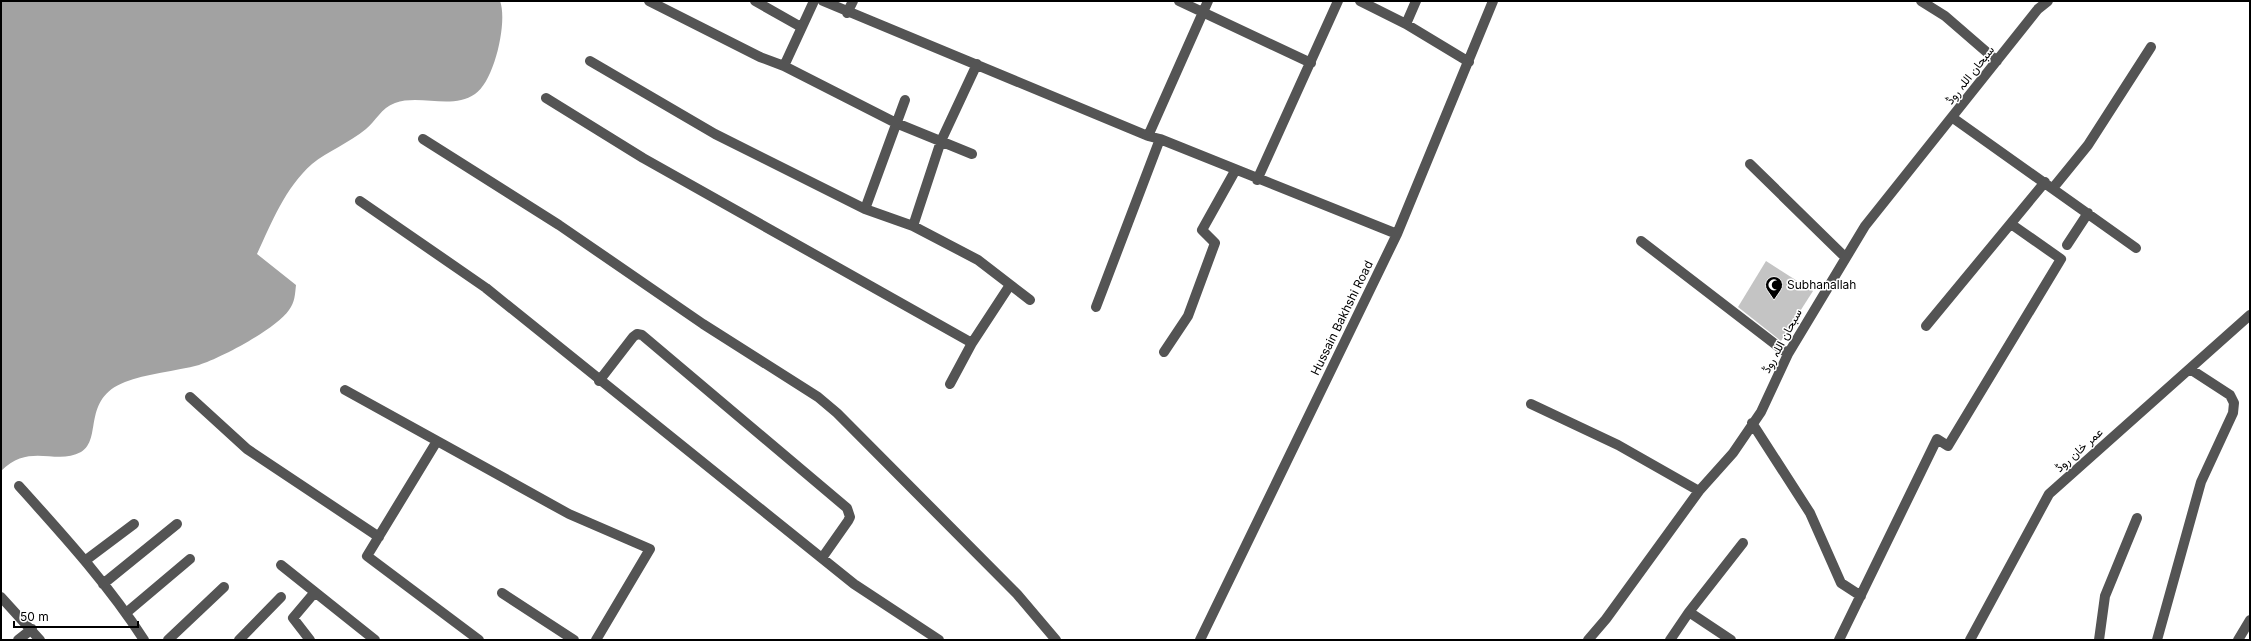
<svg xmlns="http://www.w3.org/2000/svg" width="2251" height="641" font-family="Inter,Vazirmatn,sans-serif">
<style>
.water{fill:#a2a2a2}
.building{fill:#c4c4c4}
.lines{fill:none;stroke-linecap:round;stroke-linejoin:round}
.minor{stroke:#545454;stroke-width:10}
.labels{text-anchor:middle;stroke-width:3;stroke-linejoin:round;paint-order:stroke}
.street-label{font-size:12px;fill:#000;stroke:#fff}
.poi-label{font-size:12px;fill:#000;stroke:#fff;text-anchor:start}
</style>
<rect width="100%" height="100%" fill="#fff"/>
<path class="water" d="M1,1H500C508,22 494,82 475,94C452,110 420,94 395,103C381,108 376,121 366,129C349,143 328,151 312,164C285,188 272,222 257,254L296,285C295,294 295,302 289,310C276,329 221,358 199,365C176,371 145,374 125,382C81,399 103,439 81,452C56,466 30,442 1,471Z"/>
<path class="building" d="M1766,261L1813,291L1781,341L1738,307Z"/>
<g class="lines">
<path class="minor" d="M649,1L760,57L784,66L896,123L972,154
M755,1L801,27
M823,1L1148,136
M1179,1L1311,63
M1360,1L1406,24L1469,62
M1921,1L1945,16L1997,61
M847,13L853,1
M1406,24L1416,1
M590,61L715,134L865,209L913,226L978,260L1030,300
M784,66L814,1
M546,98L643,158L972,343
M1953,118L2136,248
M423,139L559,225L703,324L818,397L837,413L1017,594L1056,640
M1160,139L1397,234
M1750,164L1845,257
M1257,180L1338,1
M2053,188L2088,145L2151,47
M360,201L486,288L854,584L939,640
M865,209L905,100
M913,226L941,141L977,64
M1641,241L1788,354
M2067,245L2088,213
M1096,307L1160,139L1148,136L1208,1
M1926,326L2045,182
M1164,352L1188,316L1215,243L1202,230L1235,171
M599,381L633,337L637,334L642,335L847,508L850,517L848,521L822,558
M950,384L972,343L1010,285
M345,390L569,514L650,549L596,640
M190,397L247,449L379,537
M1531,404L1618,445L1699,491
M1752,423L1810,513L1841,583L1861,596
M437,441L367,556L479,640
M19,486C63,535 108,584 144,640
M86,560L134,524
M281,565L375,640
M103,584L177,524
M502,593L574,640
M1,597L40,640
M1689,612L1731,640
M126,613L190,559
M18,640L32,629
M168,640L224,587
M239,640L281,597
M310,640L293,618L315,592
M1200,640L1397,234L1493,1
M1588,640L1606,619L1699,491L1733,453L1761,412L1788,354L1865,226L2038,9L2048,1
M1670,640L1689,612L1743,543
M1839,640L1937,439L1948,446L2061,259L2011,224
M1970,640L2049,494L2250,315
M2099,640L2105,596L2137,518
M2157,640L2201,482L2233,413L2234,403L2230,395L2190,369
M2238,640L2250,620"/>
</g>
<defs>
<symbol id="mosque-pin" viewBox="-11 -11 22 30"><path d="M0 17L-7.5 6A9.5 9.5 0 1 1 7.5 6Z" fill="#000" stroke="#fff"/><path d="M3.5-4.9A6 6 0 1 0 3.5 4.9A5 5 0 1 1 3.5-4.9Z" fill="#fff"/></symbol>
</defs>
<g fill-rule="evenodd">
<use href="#mosque-pin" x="1764" y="275" width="20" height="27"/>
</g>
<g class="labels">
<g class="street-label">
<text transform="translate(1970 75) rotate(-52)" y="4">سبحان اللہ روڈ</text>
<text transform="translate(1342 318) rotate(-64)" y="4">Hussain Bakhshi Road</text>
<text transform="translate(1782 341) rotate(-62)" y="4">سبحان اللہ روڈ</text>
<text transform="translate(2079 450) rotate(-42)" y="4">عمر خان روڈ</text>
</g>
<g class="poi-label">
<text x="1787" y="289">Subhanallah</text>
</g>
</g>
<rect width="2251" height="641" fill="none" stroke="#000000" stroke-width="4"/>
<path d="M14 621v6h124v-6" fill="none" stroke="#000000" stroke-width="2"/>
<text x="20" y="621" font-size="12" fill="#000000" stroke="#ffffff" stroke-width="3" paint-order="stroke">50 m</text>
</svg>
